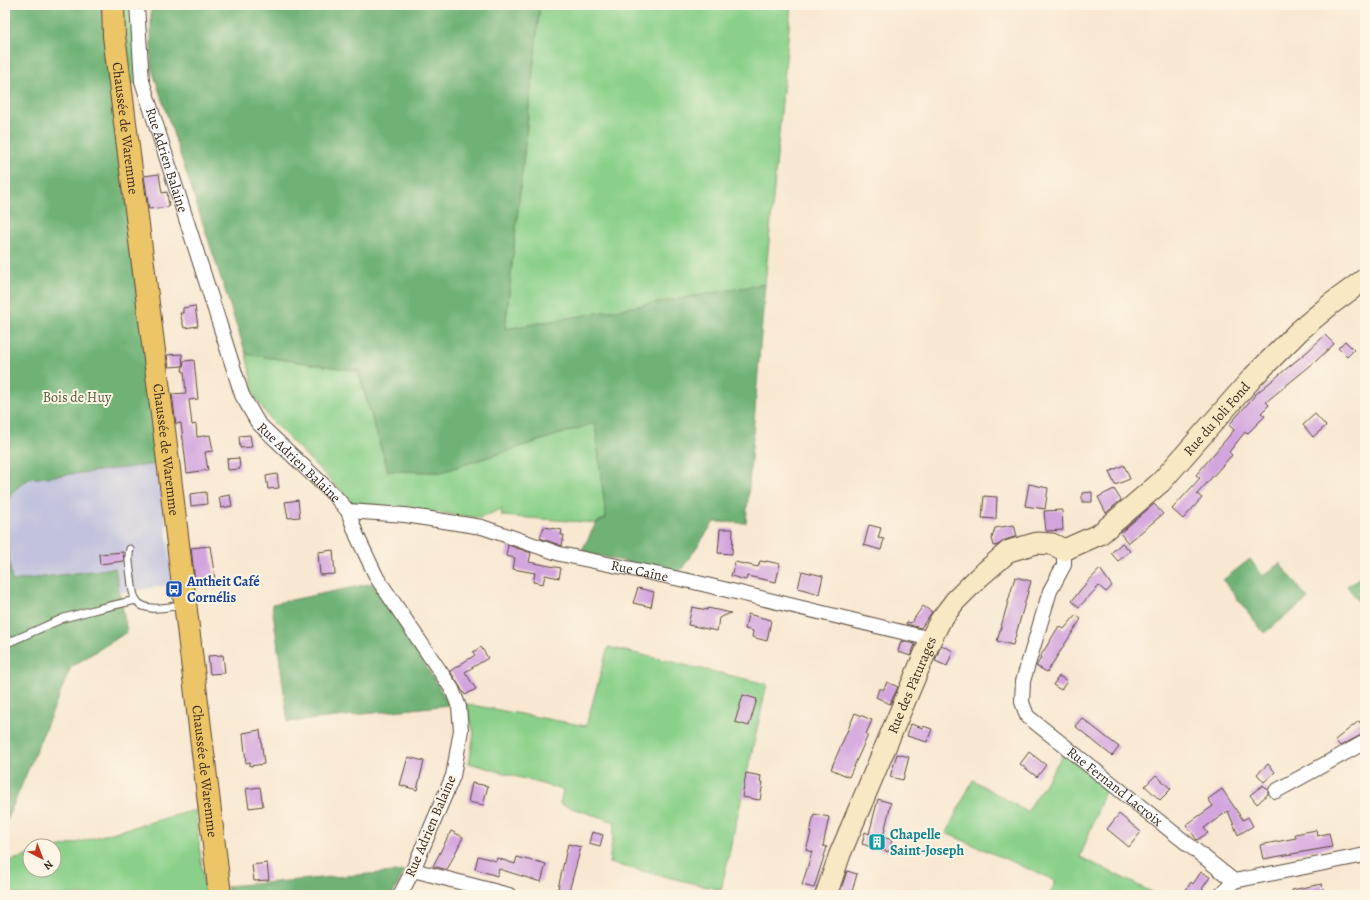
<svg xmlns="http://www.w3.org/2000/svg" width="1370" height="900" font-family="Alegreya,serif">
<style>
.industrial{fill:#c1c2dd}
.green{fill:#8ad08a;stroke:#627d54}
.forest{fill:#6fb276;stroke:#556e4a}
.building{fill:#d3a5df}
.lines{fill:none;stroke-linecap:round;stroke-linejoin:round}
.lane-casing{stroke:#574639;stroke-width:9}
.street-casing{stroke:#574639;stroke-width:16}
.secondary-casing{stroke:#574639;stroke-width:23}
.primary-casing{stroke:#574639;stroke-width:24}
.lane{stroke:#fff;stroke-width:7}
.street{stroke:#fff;stroke-width:14}
.secondary{stroke:#f8e8c3;stroke-width:21}
.primary{stroke:#edc569;stroke-width:22}
.labels{text-anchor:middle;stroke-width:4;stroke-linejoin:round;paint-order:stroke}
.street-label{font-size:14px;fill:#3b2a1e;stroke:#fcf5e5}
.park-label{font-size:14px;fill:#535c3e;stroke:#fcf5e5}
.transit-label{font-size:14px;font-weight:bold;fill:#164399;stroke:#fcf5e5;text-anchor:start}
.culture-label{font-size:14px;font-weight:bold;fill:#0d838f;stroke:#fcf5e5;text-anchor:start}
</style>
<rect width="100%" height="100%" fill="#fcf5e5"/>
<filter id="ink" filterUnits="userSpaceOnUse"><feTurbulence type="fractalNoise" baseFrequency=".025" numOctaves="2"/><feDisplacementMap in="SourceGraphic" scale="8" xChannelSelector="R" yChannelSelector="G"/><feConvolveMatrix kernelMatrix="1 2 1 2 8 2 1 2 1" color-interpolation-filters="sRGB"/></filter>
<filter id="wash" filterUnits="userSpaceOnUse"><feTurbulence type="fractalNoise" baseFrequency=".012" numOctaves="4" result="noise"/><feDisplacementMap in="SourceGraphic" scale="16" xChannelSelector="R" yChannelSelector="G"/><feGaussianBlur stdDeviation="0.9" result="paint"/><feColorMatrix in="noise" values="0 0 0 0 0 0 0 0 0 0 0 0 0 0 0 0 0 1.4 0 .05"/><feComposite in="paint" operator="in"/></filter>
<g filter="url(#wash)">
<rect width="100%" height="100%" fill="#f8e8d1"/>
<path class="industrial" d="M158,464L173,584L120,593L115,568L12,581L5,533V510L8,500L16,488L29,479Z"/>
<path class="green" d="M123,5H132L138,83L132,84Z
M540,5H791L765,284L505,329Z
M246,354L358,371L388,471L441,472L595,423L606,518L596,523L502,516L501,509L481,518L352,502L270,419L255,396Z
M608,647L767,684L721,890L609,863L615,822L560,804L563,790L469,763L474,733L466,704L586,726Z
M1064,753L1107,786L1080,857L1158,895H1049L1056,881L946,833L973,780L1027,812Z
M195,810L205,895H5V862L30,855V870H54V849Z"/>
<path class="forest" d="M5,5H102L158,464L29,479C15,488 9,494 5,510Z
M151,5H540L505,329L765,284L746,523L714,522L679,573L581,552L596,523L606,518L595,423L441,472L388,471L358,371L246,354L151,66Z
M5,533L12,581L115,568L127,632L71,667L5,825Z
M1250,559L1263,576L1280,563L1308,599L1264,633L1223,580Z
M1365,574V610L1347,586Z
M374,583L450,705L288,722L272,604Z
M405,871L392,895H228L227,886Z"/>
<g id="blocks">
<path class="building" d="M159,174L162,193L167,192L169,207L149,209L144,176Z
M195,306L198,326L184,328L180,313H183V308Z
M1325,335L1334,344L1316,361L1266,402L1269,405L1261,413L1265,416L1247,434L1245,432L1229,452L1232,455L1197,494L1202,498L1183,519L1172,509L1200,478L1196,475L1234,430L1229,425L1257,393L1308,351Z
M1345,341L1354,350L1347,357L1338,348Z
M182,354L183,366L169,367L167,355Z
M194,360L198,399L189,400L192,425L196,424L197,437L210,435L213,451L205,452L208,470L187,473L181,423L176,424L172,394L186,393L184,371H182L184,361Z
M1315,414L1326,426L1313,437L1303,425Z
M250,435L252,447L240,448L239,436Z
M239,458L240,469L228,470L227,459Z
M1124,465L1130,479L1115,485L1109,472Z
M277,474L279,488L268,489L266,476Z
M1029,484L1048,488L1045,509L1025,506Z
M1114,489L1121,500L1106,513L1098,497Z
M206,492L207,504L191,506L190,494Z
M1092,492V502H1082V493Z
M230,495L232,506L221,508L219,497Z
M984,496L997,497L996,519L982,518Z
M298,500L300,517L288,518L285,502Z
M1154,504L1163,514L1128,543L1120,533Z
M1062,510L1063,530L1046,531L1044,511Z
M869,525L881,528L878,538L884,539L881,550L864,545Z
M1014,525L1017,536L1005,540L998,545L994,546L992,538L995,528Z
M544,527L562,530L561,535H564L562,546L540,538Z
M720,529H733L732,554L718,553Z
M1122,543L1130,551L1118,561L1111,553Z
M508,545L531,553L529,562L561,568L559,578L545,575L543,584L533,582L535,573L513,569L515,558L506,556Z
M210,546L215,579L195,582L191,548Z
M333,550L335,574L320,575L318,552Z
M123,552L124,561L100,564L99,554Z
M760,561L766,562V561L780,564L776,582L747,576L746,580L731,576L735,562L758,567Z
M1100,569L1112,586L1106,592L1099,586L1079,607L1072,601L1081,589Z
M802,571L823,576L819,594L798,588Z
M1015,577L1031,581L1013,645L997,641Z
M638,588L654,592L651,607L633,603Z
M923,606L932,612L921,628L906,624L907,622L911,623Z
M692,607L707,610L708,608L731,613L719,618L717,631L688,625Z
M748,614L771,620L767,641L752,637L753,631L745,629Z
M1076,615L1081,619L1047,672L1036,666L1041,658L1040,657L1059,626L1064,629Z
M901,641L915,644L911,656L898,652Z
M941,645L953,651L947,666L935,661Z
M481,647L488,658L465,672L476,689L465,695L450,671L475,655L473,652Z
M223,655L225,673L210,674L208,656Z
M1059,676L1067,681L1061,690L1053,685Z
M887,682L898,687L890,704L876,697L879,689H884Z
M743,695L757,699L749,726L735,722Z
M855,713L872,720L866,734L868,735L849,777L831,769Z
M1082,718L1119,747L1112,756L1075,726Z
M1359,721L1365,729V733L1340,746L1335,740Z
M911,724L923,728V726L932,729L927,742L907,736Z
M260,730L264,764L250,766V762L246,763L243,733Z
M1029,752L1046,765L1037,777L1020,764Z
M897,754L909,757L903,780L890,777Z
M408,757L424,761L417,790L400,785Z
M1268,764L1275,772L1264,782L1257,774Z
M746,773L761,776L760,782H763L760,800L742,797Z
M1156,775L1171,789L1160,800L1145,786Z
M472,783L488,786L483,805L468,802Z
M1263,785L1268,790V794L1257,804L1250,795Z
M260,787L263,806L249,808L246,789Z
M1222,789L1243,820L1248,817L1253,826L1238,835L1228,811L1204,828L1208,833L1197,840L1186,825L1213,806L1208,799Z
M878,799L891,803L883,837L892,840L889,852L862,844L865,832L869,834Z
M814,814L829,817L823,846L827,847L814,888L802,885L812,852L806,850L811,833H810Z
M1119,814L1141,832L1129,847L1107,829Z
M1316,830L1317,836L1329,833L1332,847L1263,859L1260,845L1296,838L1295,834Z
M451,831L463,837L447,870L433,866Z
M592,832L603,835L600,846L589,843Z
M568,844L581,847L568,895H563L557,893Z
M478,856L496,861L497,858L515,864L517,857L536,862V861L546,864L541,882L499,869L497,876L475,869Z
M267,863L269,880L254,881L252,865Z
M847,871L857,874L851,895H839Z
M1201,872L1210,877L1202,889L1211,895H1183L1191,882L1193,884Z
M1322,884L1324,895H1292V890Z"/>
</g>
</g>
<g filter="url(#ink)">
<use href="#blocks" fill-opacity="0" stroke="#574639" stroke-width="1"/>
<g class="lines">
<defs>
<path id="lane" d="M130,549C127,558 130,568 131,577C132,584 132,592 135,598C143,615 169,606 184,605
M5,644L64,618L97,609L136,600"/>
<g id="street">
<path id="s1" d="M137,5L142,81L211,297L242,395L258,423L333,494L348,511L357,536L377,578L452,689L459,707L461,730L453,776L413,870L400,895"/>
<path id="s2" d="M348,511L405,515L482,527L560,554L694,582L931,639"/>
<path id="s3" d="M1064,550V565L1050,591L1023,681L1022,702L1027,716L1234,881L1365,855"/>
<path d="M1276,791L1365,742"/>
<path d="M413,870L509,895"/>
<path d="M1221,895L1234,881"/>
</g>
<g id="secondary">
<path id="s4" d="M826,895L840,854L931,639L940,621L955,601L979,577L1009,551L1037,543L1052,544L1064,550L1100,534L1161,482L1253,377L1299,331L1331,304L1365,279"/>
</g>
<g id="primary">
<path id="s5" d="M113,5L114,36L170,477L220,895"/>
</g>
</defs>
<use href="#lane" class="lane-casing"/>
<use href="#street" class="street-casing"/>
<use href="#secondary" class="secondary-casing"/>
<use href="#primary" class="primary-casing"/>
<use href="#lane" class="lane"/>
<use href="#street" class="street"/>
<use href="#secondary" class="secondary"/>
<use href="#primary" class="primary"/>
</g>
</g>
<defs>
<symbol id="bus-square" viewBox="-11 -11 22 22"><rect x="-9" y="-9" width="18" height="18" rx="4" fill="#1a4fb4" stroke="#fcf5e5"/><path d="M-5-6H5V4H4V6H2V4H-2V6H-4V4H-5ZM-3.5-4V0h7V-4ZM-3.5 1.2v1.5H-2V1.2ZM2 1.2v1.5H3.5V1.2Z" fill="#fff"/></symbol>
<symbol id="building-square" viewBox="-11 -11 22 22"><rect x="-9" y="-9" width="18" height="18" rx="4" fill="#0f9aa8" stroke="#fcf5e5"/><path d="M-4-6H4V6H1V3H-1V6H-4ZM-2.5-4.3h1.7v1.8h-1.7ZM.8-4.3h1.7v1.8H.8ZM-2.5-1h1.7V.8h-1.7ZM.8-1h1.7V.8H.8Z" fill="#fff"/></symbol>
</defs>
<g fill-rule="evenodd">
<use href="#bus-square" x="164" y="579" width="20" height="20"/>
<use href="#building-square" x="867" y="832" width="20" height="20"/>
</g>
<g class="labels">
<g class="street-label">
<text dy="5" stroke="none"><textPath href="#s5" startOffset="124">Chaussée de Waremme</textPath></text>
<text dy="5" stroke="none"><textPath href="#s1" startOffset="159">Rue Adrien Balaine</textPath></text>
<text dy="5" stroke="none"><textPath href="#s4" startOffset="657">Rue du Joli Fond</textPath></text>
<text dy="5" stroke="none"><textPath href="#s5" startOffset="448">Chaussée de Waremme</textPath></text>
<text dy="5" stroke="none"><textPath href="#s1" startOffset="495">Rue Adrien Balaine</textPath></text>
<text dy="5" stroke="none"><textPath href="#s2" startOffset="299">Rue Caîne</textPath></text>
<text dy="5" stroke="none"><textPath href="#s4" startOffset="227">Rue des Pâturages</textPath></text>
<text dy="5" stroke="none"><textPath href="#s5" startOffset="772">Chaussée de Waremme</textPath></text>
<text dy="5" stroke="none"><textPath href="#s3" startOffset="287">Rue Fernand Lacroix</textPath></text>
<text transform="translate(430 826) rotate(-67)" y="5">Rue Adrien Balaine</text>
</g>
<g class="park-label">
<text x="77" y="402">Bois de Huy</text>
</g>
<g class="transit-label">
<text x="187" y="586">Antheit Café<tspan x="187" dy="16">Cornélis</tspan></text>
</g>
<g class="culture-label">
<text x="890" y="839">Chapelle<tspan x="890" dy="16">Saint-Joseph</tspan></text>
</g>
</g>
<rect width="1370" height="900" fill="none" stroke="#fcf5e5" stroke-width="20"/>
<g transform="translate(42 858) rotate(138)"><circle r="19" fill="#fcf5e5" stroke="#afa495"/>
<path d="M0-3L7 15L0 10L-7 15Z" fill="#c8321e"/>
<text y="-6" font-size="11" font-weight="bold" text-anchor="middle" fill="#3b2a1e">N</text>
</g>
</svg>
